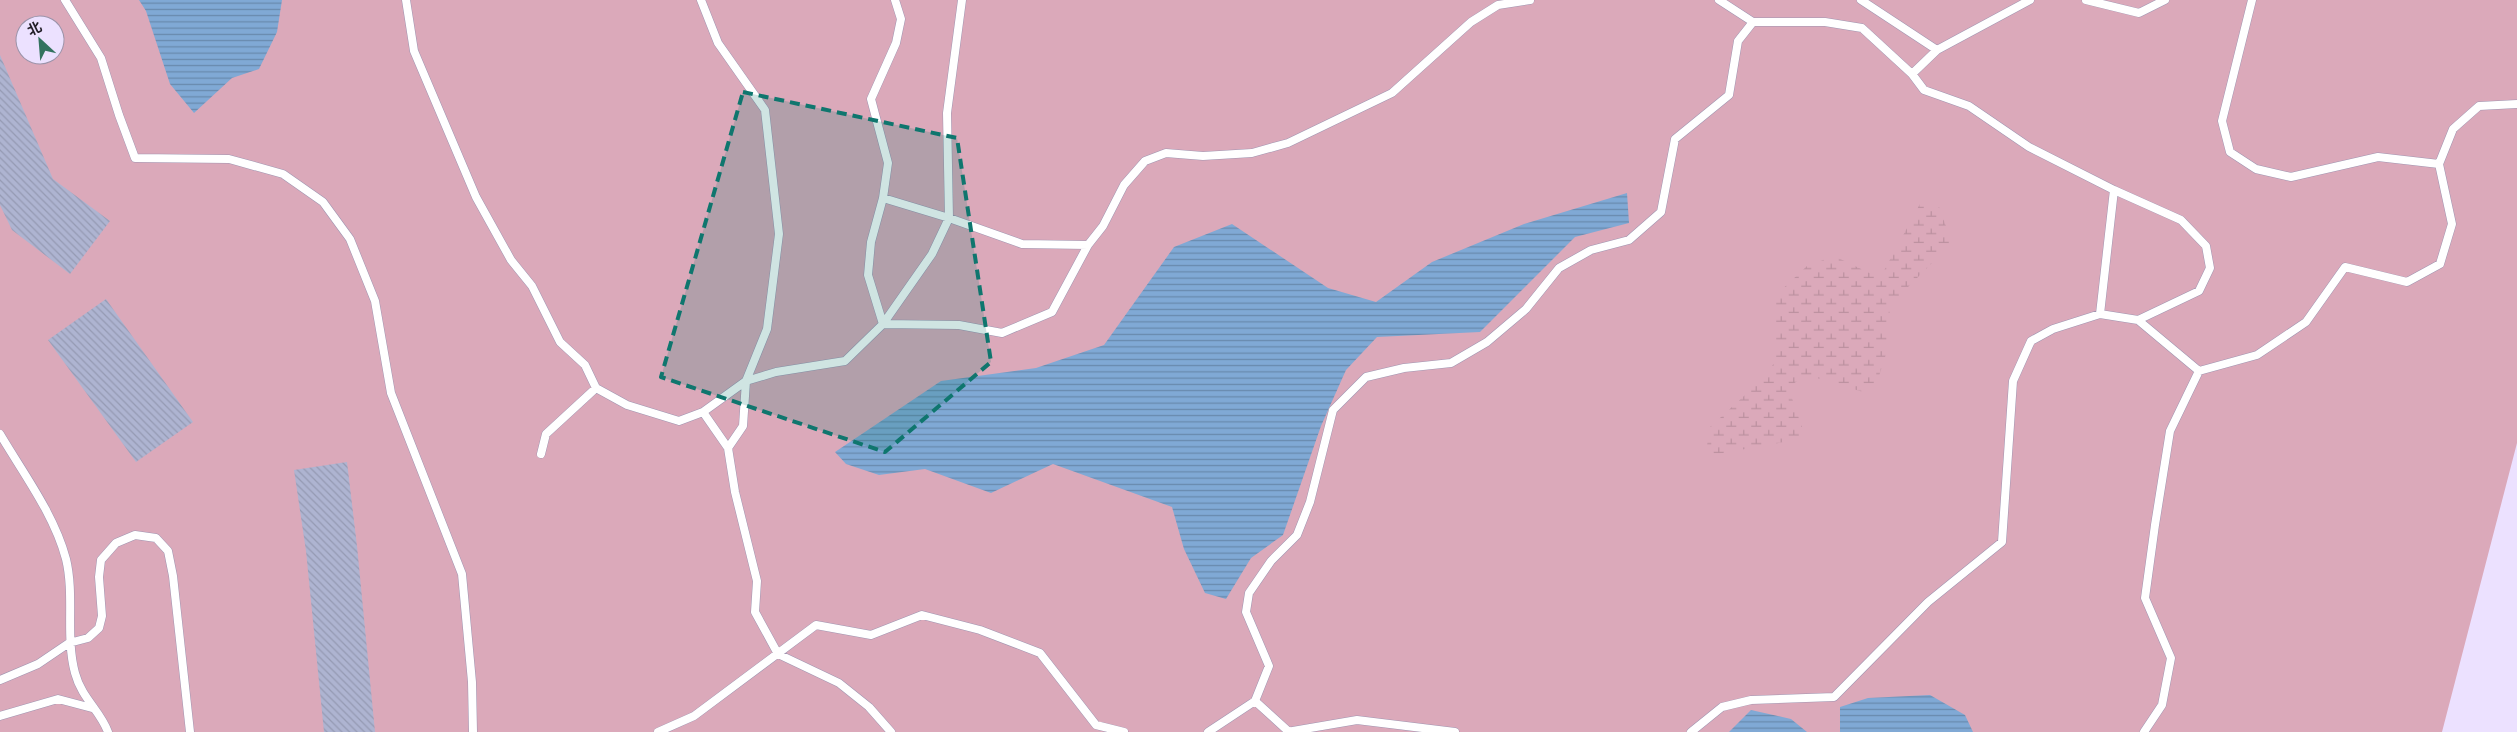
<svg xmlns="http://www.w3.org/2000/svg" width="2517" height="732" font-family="'Zilla Slab','Noto Sans SC',serif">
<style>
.green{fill:#dba9ba;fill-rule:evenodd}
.wetland{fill:url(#wetland-marsh)}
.water{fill:url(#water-rules)}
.building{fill:url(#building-back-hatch)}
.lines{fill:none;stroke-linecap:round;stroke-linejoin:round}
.service-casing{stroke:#a095b1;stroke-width:9}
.service{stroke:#fff;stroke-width:8}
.marked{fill:#0f766e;fill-opacity:0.2;stroke:#0f766e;stroke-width:4;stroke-dasharray:10 6;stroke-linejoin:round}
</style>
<defs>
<pattern id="wetland-marsh" width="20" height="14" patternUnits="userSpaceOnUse" patternTransform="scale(1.25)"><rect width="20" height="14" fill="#dba9ba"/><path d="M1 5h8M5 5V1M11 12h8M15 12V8" fill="none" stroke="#bc91a0"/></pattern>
<pattern id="water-rules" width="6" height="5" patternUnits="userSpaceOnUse" patternTransform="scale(1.25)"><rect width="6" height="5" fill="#80a9d5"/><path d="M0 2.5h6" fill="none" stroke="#6889ad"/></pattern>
<pattern id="building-back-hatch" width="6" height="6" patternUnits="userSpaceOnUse" patternTransform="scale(1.25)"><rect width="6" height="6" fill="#aeb4d1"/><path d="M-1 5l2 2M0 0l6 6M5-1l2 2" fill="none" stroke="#959ab3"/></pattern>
</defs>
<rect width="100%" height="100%" fill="#ece1ff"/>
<path class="green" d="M0,0H2517V443L2442,732H0ZM25,25H55V55H25Z"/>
<path class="wetland" d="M1921,202L1939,207L1952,243L1890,305L1886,354L1873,395L1807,375L1788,387L1806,438L1706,456L1709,428L1756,385L1776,361L1775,296L1807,266L1834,256L1880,278Z"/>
<path class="water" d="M139,0H282L277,32L259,69L232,78L194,113L170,84L146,11Z
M1627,193L1629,223L1575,237L1480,332L1377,337L1346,370L1321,426L1283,535L1251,558L1226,599L1205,593L1184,549L1172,507L1053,464L991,493L925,469L879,475L846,464L835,452L941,381L1036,368L1104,345L1174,247L1232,224L1328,288L1376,302L1432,262L1524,224Z
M1930,695L1965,715L1973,732H1840V707L1868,698Z
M1751,710L1791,719L1807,732H1729Z"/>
<path class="building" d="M0,55L53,179L110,221L70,274L12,230L0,205Z
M106,299L193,422L136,462L48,340Z
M347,462L357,546L375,732H324L306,551L294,470Z"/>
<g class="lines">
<defs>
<path id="service" d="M65,0L101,58L119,115L135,158L229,159L283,174L323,202L350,239L375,301L391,393L462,574L472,682L473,732
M406,0L414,51L476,197L511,260L532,286L560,342L585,365L596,388L627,405L679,421L703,412L746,381L743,426L728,448L703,412
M701,0L718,43L765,110L779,234L767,329L746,381
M1719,0L1753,22
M1861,0L1937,50L2030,0
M2086,0L2139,13L2165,0
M2252,0L2222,121L2230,152L2256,169L2291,177L2378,157L2439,164
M1912,74L1937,50
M2114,190L2181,220L2206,246L2210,268L2199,291L2138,320
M883,198L949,218L1022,244L1088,245
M2100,314L2138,320L2199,371
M883,324L959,325L1002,333L1052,312L1088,245L1103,226L1124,185L1145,161L1166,153L1203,156L1252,153L1288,143L1392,93L1471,22L1498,5L1530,0
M883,324L868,275L871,242L883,198L888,163L871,99L896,43L901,19L895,0
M746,381L776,372L845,361L883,324L932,254L949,218L947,113L962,0
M0,434C23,473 54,514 66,559C75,596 65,636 75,673C82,699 100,710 108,732
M728,448L735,492L757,581L755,612L778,654L839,683L869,707L891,732
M541,454L546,434L596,388
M0,680L38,664L69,643L88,638L99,628L102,616L99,577L101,560L116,543L135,535L156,538L168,551L173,576L190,732
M1255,701L1288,731
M0,716L58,699L92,708
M658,732L694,716L816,625L871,635L922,615L980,630L1040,653L1096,725L1124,732
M1208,732L1255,701L1269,666L1246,612L1249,593L1271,561L1297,535L1310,502L1333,410L1366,377L1404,368L1451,363L1487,342L1526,309L1559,268L1591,250L1629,240L1661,212L1675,139L1729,95L1738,41L1753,22H1825L1862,28L1912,74L1924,90L1969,106L2029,147L2114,190L2100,314L2053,329L2031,341L2013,381L2002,542L1928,602L1834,697L1751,700L1722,707L1691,732
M1287,732L1357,720L1455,732
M2144,732L2162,705L2171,658L2145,598L2155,525L2170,431L2199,371L2257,355L2306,322L2345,267L2407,282L2440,264L2452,224L2439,164L2453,129L2479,106L2517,104"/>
</defs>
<use href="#service" class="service-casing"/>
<use href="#service" class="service"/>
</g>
<path class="marked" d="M743,92L957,138L991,362L885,452L661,377Z"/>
<g transform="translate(40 40) rotate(334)"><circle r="24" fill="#ece1ff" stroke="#9b93a9"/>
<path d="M0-4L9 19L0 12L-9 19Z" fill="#33725f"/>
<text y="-8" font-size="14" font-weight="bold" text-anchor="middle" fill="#211d27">北</text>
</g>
</svg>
